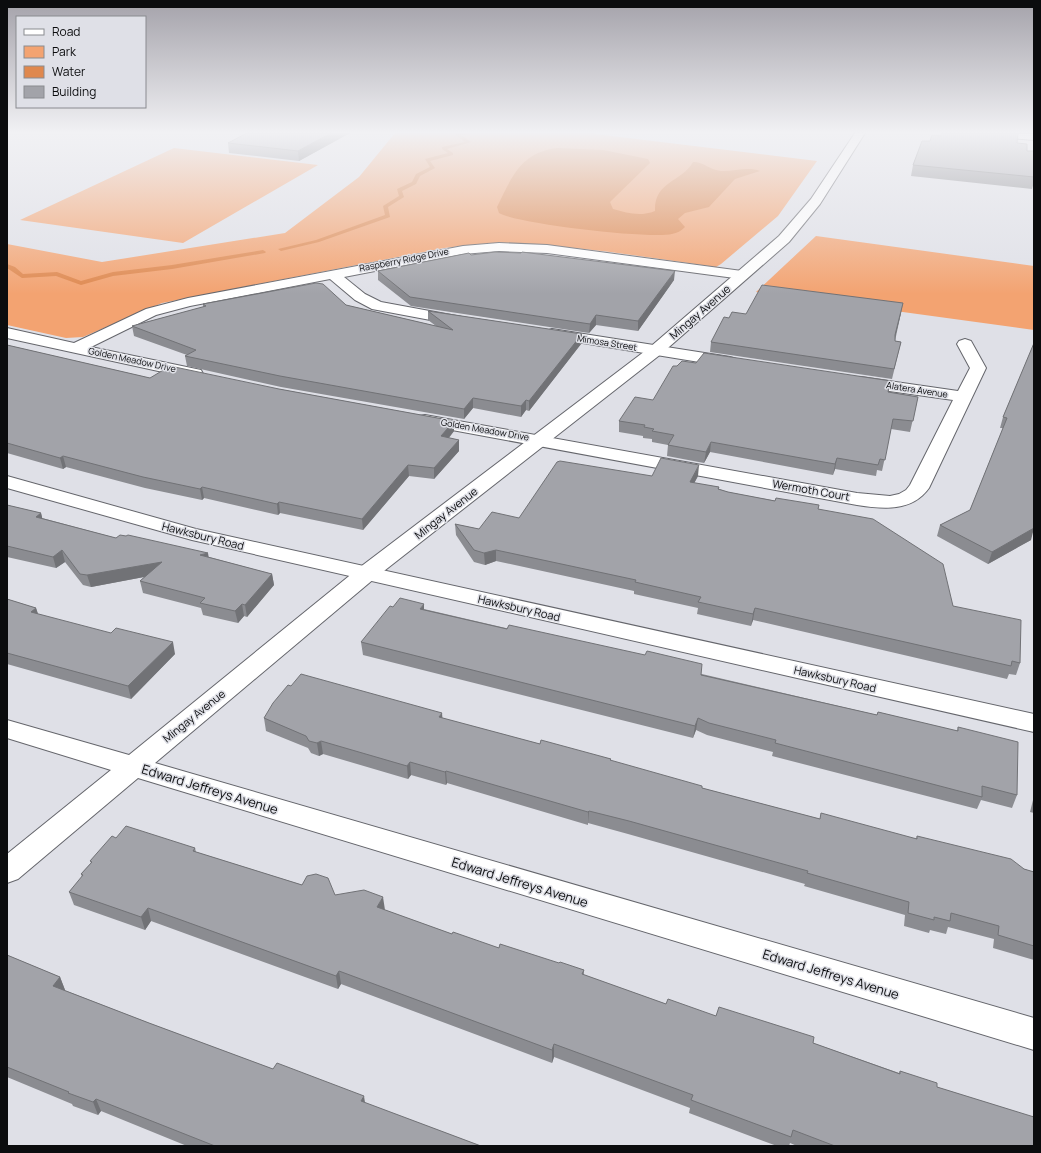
<svg xmlns="http://www.w3.org/2000/svg" width="1041" height="1153" font-family="Manrope,sans-serif">
<style>
.green{fill:#f3a371}
.water{fill:#df884e}
.lines{fill:none;stroke-linecap:round;stroke-linejoin:round}
.stream{fill:#df884e;fill-rule:evenodd}
.minor-casing{stroke:#65666c;stroke-width:2}
.tertiary-casing{stroke:#65666c;stroke-width:2}
.minor{fill:#fff;fill-rule:evenodd}
.tertiary{fill:#fff;fill-rule:evenodd}
.wall{fill:#8b8c91}
.shaded-wall{fill:#717276}
.building{fill:#a2a3a9;stroke:#717276}
.labels{text-anchor:middle;stroke-width:3;stroke-linejoin:round;paint-order:stroke}
.far-street-label{font-size:9px;fill:#0b0c0e;stroke:#dfe0e7}
.street-label{font-size:11px;fill:#0b0c0e;stroke:#dfe0e7}
.near-street-label{font-size:13px;fill:#0b0c0e;stroke:#dfe0e7}
</style>
<rect width="100%" height="100%" fill="#dfe0e7"/>
<path class="green" d="M395,133H596L595,134L817,161L778,216L721,264L716,267C626,255 535,236 444,248L162,303L83,337L66,338L7,325V244L102,262L285,233L359,177Z
M174,148L318,165L183,243L20,220Z
M816,236L1034,266V330L756,292Z"/>
<path class="water" d="M557,148L603,150L648,159L650,163L610,202L613,209C627,213 640,217 655,211C654,181 682,182 693,162C704,162 710,170 721,171C733,172 748,166 760,171L735,179L709,207L685,213L678,219L685,227C681,231 677,233 672,234C649,239 518,224 499,213L497,207C512,177 520,153 557,148Z"/>
<g class="lines">
<path class="stream" d="M456,133H473L471,134L461,135L471,142L447,149L453,153V155L430,161L435,168L420,176L416,184L402,191L404,197L388,207L390,217L319,242L281,251L278,249L316,240L385,215L383,206L399,196L397,189L412,182L416,174L430,167L425,159L448,153L442,149V147L465,142L456,135Z
M263,250L266,252L265,253L172,269L113,276L81,285L56,276L22,278L7,268V264L15,267L23,274L57,272L81,281L113,272L172,265Z"/>
<defs>
<path id="minor" d="M499,243L547,245L742,271L747,272L749,275L747,278L742,279L547,253L499,251L463,254L344,277L365,294L381,302L462,317L465,320L462,323L457,325L372,309L355,300L330,279L190,306L156,315L91,347L201,370L203,374L201,378L195,379L7,338V328L74,343L146,309L188,298L463,246Z
M552,329L730,357L736,359L738,362L736,365L730,367L546,337L544,334L546,331Z
M965,339L971,341L986,368L929,488C912,512 883,509 857,505L425,425L419,424L416,420L419,416L425,415L857,493L890,496L899,494L906,490L910,485L953,400L861,387L855,386L853,382L855,378L861,377L958,391L970,368L957,344L959,341Z
M7,476L196,529L1034,714V732L192,540L7,488Z"/>
<path id="tertiary" d="M855,133H865L820,204L789,242L661,354L375,578L155,763L1034,1018V1050L138,778L18,879L7,883V854L111,770L7,738V720L129,755L359,568L649,348L779,236L811,199Z
M984,133L1034,134V140L989,136Z"/>
</defs>
<use href="#minor" class="minor-casing"/>
<use href="#tertiary" class="tertiary-casing"/>
<use href="#minor" class="minor"/>
<use href="#tertiary" class="tertiary"/>
</g>
<path class="wall" d="M247,133H350L299,161L229,153L228,143Z
M930,141L1017,143L1027,151H1034V182L1032,189L911,176L913,165Z
M471,255L674,280L638,331L596,325L589,333L411,306L378,280V271Z
M203,304L346,305L436,326L428,320V311L582,334L581,344L529,411L526,410L521,417L473,408L464,419L281,387L187,366L185,356L187,355L134,336L132,326L203,307Z
M901,313L895,341L901,342L892,379L710,352L711,342L729,318L746,314Z
M1034,343L1031,540L988,564L937,536L940,525L970,510L1003,428H1000L1003,417Z
M7,345L150,378L279,389L454,421V431L449,438L459,440V451L434,479L409,476L363,530L280,513L278,515L204,498L202,500L145,488L66,467L63,469L7,453Z
M888,392L918,397L910,432L891,429L882,471L877,470L876,476L835,469L833,475L710,452L704,463L667,456L668,445L652,442V439L643,438V436L619,432V421L653,400Z
M652,476H698L694,483L719,487V489L728,492L819,509L953,606L1020,663L1016,675L1009,674L1007,679L753,620L751,626L697,614L698,608L634,594V591L496,561L485,565L474,562L456,535L455,524L479,529L519,518Z
M7,505L41,513L42,518L116,538L209,557L272,574L274,585L247,617L244,616L238,623L203,615L201,608L143,593L140,581L144,577L91,587L83,585L65,562L56,568L7,557Z
M7,599L36,608L38,614L175,654L131,699L7,664Z
M393,607L424,609L877,715L878,712L957,731L958,727L1017,795L1012,808L981,800L977,809L772,756L773,752L707,735L696,730L693,738L363,655L361,642Z
M264,718H442L540,744L611,759V761L702,788L820,819L916,839L917,836L1034,872V960L993,948L994,939L948,927L946,934L930,930L929,933L904,926L905,915L804,886L805,884L628,834L588,823V825L447,783L446,785L411,775L408,779L323,754L319,756L311,753L308,748L266,731Z
M1034,796V813L1030,812Z
M116,838L195,848L196,852L335,895L385,910L452,934L499,948L584,970V975L666,1004L716,1016L813,1043L899,1073L900,1071L937,1087L1032,1117L1034,1114V1146H797L790,1143L789,1146H777L689,1113L690,1108L554,1057L552,1063L341,984L338,989L151,921L145,930L74,905L69,892L82,877L81,874L91,863L90,861Z
M7,955L60,977L65,990H64L149,1023L481,1146H187L101,1111L98,1115L73,1106L72,1104L7,1077Z"/>
<path class="shaded-wall" d="M331,133H350L299,161L298,151Z
M675,271L674,280L638,331V321Z
M903,303L901,313L893,345L895,335Z
M596,315V325L589,333L590,324Z
M582,334L581,344L529,411V401Z
M473,398V408L464,419V409Z
M526,400V410L521,417V406Z
M454,421V431L441,447V436Z
M459,440V451L434,479V468Z
M711,442L710,452L704,463L706,452Z
M63,456L66,467L63,469L60,458Z
M837,458L835,469L833,475L835,464Z
M408,465L409,476L363,530L362,519Z
M699,465L698,476L689,493L690,482Z
M202,487L204,498L202,500L200,489Z
M279,502L280,513L278,515L277,504Z
M41,513L44,525L36,517Z
M1034,528L1031,540L988,564L992,552Z
M62,550L65,562L56,568L53,557Z
M496,550V561L485,565L484,553Z
M208,553L210,565L200,555Z
M162,562L165,573L91,587L87,575Z
M272,574L274,585L247,617L245,605Z
M242,604L244,616L238,623L235,611Z
M424,604V616L420,609Z
M36,608L40,620L31,612Z
M755,608L753,620L751,626L753,614Z
M173,642L175,654L131,699L128,686Z
M442,713L443,725L439,717Z
M698,718L696,730L693,738L695,726Z
M321,741L323,754L319,756L317,743Z
M410,762L411,775L408,779L407,766Z
M446,771L447,783L446,785L445,772Z
M589,811L588,823V825V812Z
M383,897L385,910L379,920L377,907Z
M148,908L151,921L145,930L141,917Z
M339,971L341,984L338,989L336,976Z
M60,977L65,990L58,999L53,986Z
M554,1044V1057L552,1063V1050Z
M364,1096L366,1109L361,1101Z
M96,1099L101,1111L98,1115L93,1102Z"/>
<path class="building" d="M247,133H331L298,151L228,143Z
M942,133H1018L1017,143L1027,144V151H1034V177L913,165L922,141H930L932,135L941,136Z
M495,252L521,253L522,252L675,271L638,321L596,315L590,324L410,297L378,271L469,253L471,255Z
M316,283L323,284L346,305L453,330L428,311L582,334L529,401L526,400L521,406L473,398L464,409L280,376L185,356L196,350L132,326L206,306L203,304Z
M762,285L903,303L895,335V341L901,342L894,369L711,342L724,317L729,318L732,312L746,314Z
M1034,343V528L992,552L940,525L970,510L1007,418L1003,417Z
M7,345L150,378L170,366L279,389L454,421L441,436L459,440L434,468L408,465L362,519L279,502L277,504L202,487L200,489L143,477L63,456L60,458L7,443Z
M704,353L891,381L888,392L918,397L913,421L893,419L885,460L880,459L878,465L837,458L835,464L711,442L706,452L668,445L674,435L652,431L654,429L644,427L645,425L619,421L635,397L653,400L673,366H677L682,361L696,363Z
M661,458L699,465L690,482L719,487L718,489L728,492L775,501L776,498L819,505L818,509L873,519L943,564L953,606L1021,620L1020,663L1012,661L1011,666L755,608L753,614L698,602L701,597L635,582L636,580L496,550L484,553L474,550L455,524L479,529L492,512L519,518L557,462L560,461L652,476Z
M7,505L41,513L36,517L116,538L120,535L126,536L128,535L208,553L200,555L272,574L245,605L242,604L235,611L200,603L205,598L140,581L162,562L87,575L80,574L62,550L53,557L7,546Z
M400,598L424,604L420,609L507,629L509,625L645,655L647,651L702,664L701,675L877,715L878,712L958,731V727L1018,742L1017,795L982,786V797L775,743L776,740L709,723L698,718L695,726L361,642L390,606L393,607Z
M7,599L36,608L31,612L111,633L116,628L173,642L128,686L7,653Z
M301,674L442,713L439,717L540,744L541,740L611,759L610,760L702,786V788L820,819L821,813L917,839V836L1011,859L1024,869L1034,872V946L998,935L999,926L951,913L950,921L934,917V920L908,913L909,902L807,873L808,871L629,821L589,811L588,812L446,771L445,772L410,762L407,766L321,741L317,743L309,741L306,736L264,718L273,703L288,685L291,686Z
M126,826L195,848L193,851L302,885L307,876L316,874L328,878L335,895L364,890L383,897L377,907L452,934L453,932L499,948L500,944L559,963L560,962L584,970L582,974L666,1004L668,999L716,1016L719,1007L814,1037L813,1043L900,1074V1071L937,1083V1087L1034,1117V1114V1146H835L793,1130L791,1137L691,1100L693,1095L554,1044L552,1050L339,971L336,976L148,908L141,917L69,892L83,875L81,874L92,862L90,861L112,836L116,838Z
M7,955L60,977L53,986L149,1023L273,1069L277,1063L364,1096L361,1101L481,1146H215L96,1099L93,1102L68,1093L69,1092L7,1067Z"/>
<linearGradient id="sky" x2="0" y2="1"><stop stop-color="#a4a2aa"/><stop offset="0.45" stop-color="#f1f1f4"/><stop offset="1" stop-color="#f1f1f4" stop-opacity="0"/></linearGradient>
<rect width="1041" height="294" fill="url(#sky)"/>
<g class="labels">
<g class="far-street-label">
<text transform="translate(404 260) rotate(-11)" y="3">Raspberry Ridge Drive</text>
<text transform="translate(607 343) rotate(9)" y="3">Mimosa Street</text>
<text transform="translate(132 360) rotate(12)" y="3">Golden Meadow Drive</text>
<text transform="translate(917 390) rotate(9)" y="3">Alatera Avenue</text>
<text transform="translate(485 430) rotate(10)" y="3">Golden Meadow Drive</text>
</g>
<g class="street-label">
<text transform="translate(700 312) rotate(-41)" y="4">Mingay Avenue</text>
<text transform="translate(811 490) rotate(10)" y="4">Wermoth Court</text>
<text transform="translate(446 513) rotate(-38)" y="4">Mingay Avenue</text>
<text transform="translate(203 536) rotate(14)" y="4">Hawksbury Road</text>
<text transform="translate(519 608) rotate(13)" y="4">Hawksbury Road</text>
<text transform="translate(835 679) rotate(13)" y="4">Hawksbury Road</text>
<text transform="translate(194 716) rotate(-39)" y="4">Mingay Avenue</text>
</g>
<g class="near-street-label">
<text transform="translate(210 789) rotate(17)" y="5">Edward Jeffreys Avenue</text>
<text transform="translate(520 882) rotate(17)" y="5">Edward Jeffreys Avenue</text>
<text transform="translate(831 974) rotate(17)" y="5">Edward Jeffreys Avenue</text>
</g>
</g>
<rect width="1041" height="1153" fill="none" stroke="#0b0c0e" stroke-width="16"/>
<rect x="16" y="16" width="130" height="92" fill="#dfe0e7" stroke="#8a8b90"/>
<rect x="24" y="29" width="20" height="6" fill="#ffffff" stroke="#8a8b90"/>
<text x="52" y="36" font-size="12" fill="#0b0c0e">Road</text>
<rect x="24" y="46" width="20" height="12" fill="#f3a371" stroke="#8a8b90"/>
<text x="52" y="56" font-size="12" fill="#0b0c0e">Park</text>
<rect x="24" y="66" width="20" height="12" fill="#df884e" stroke="#8a8b90"/>
<text x="52" y="76" font-size="12" fill="#0b0c0e">Water</text>
<rect x="24" y="86" width="20" height="12" fill="#a2a3a9" stroke="#8a8b90"/>
<text x="52" y="96" font-size="12" fill="#0b0c0e">Building</text>
</svg>
